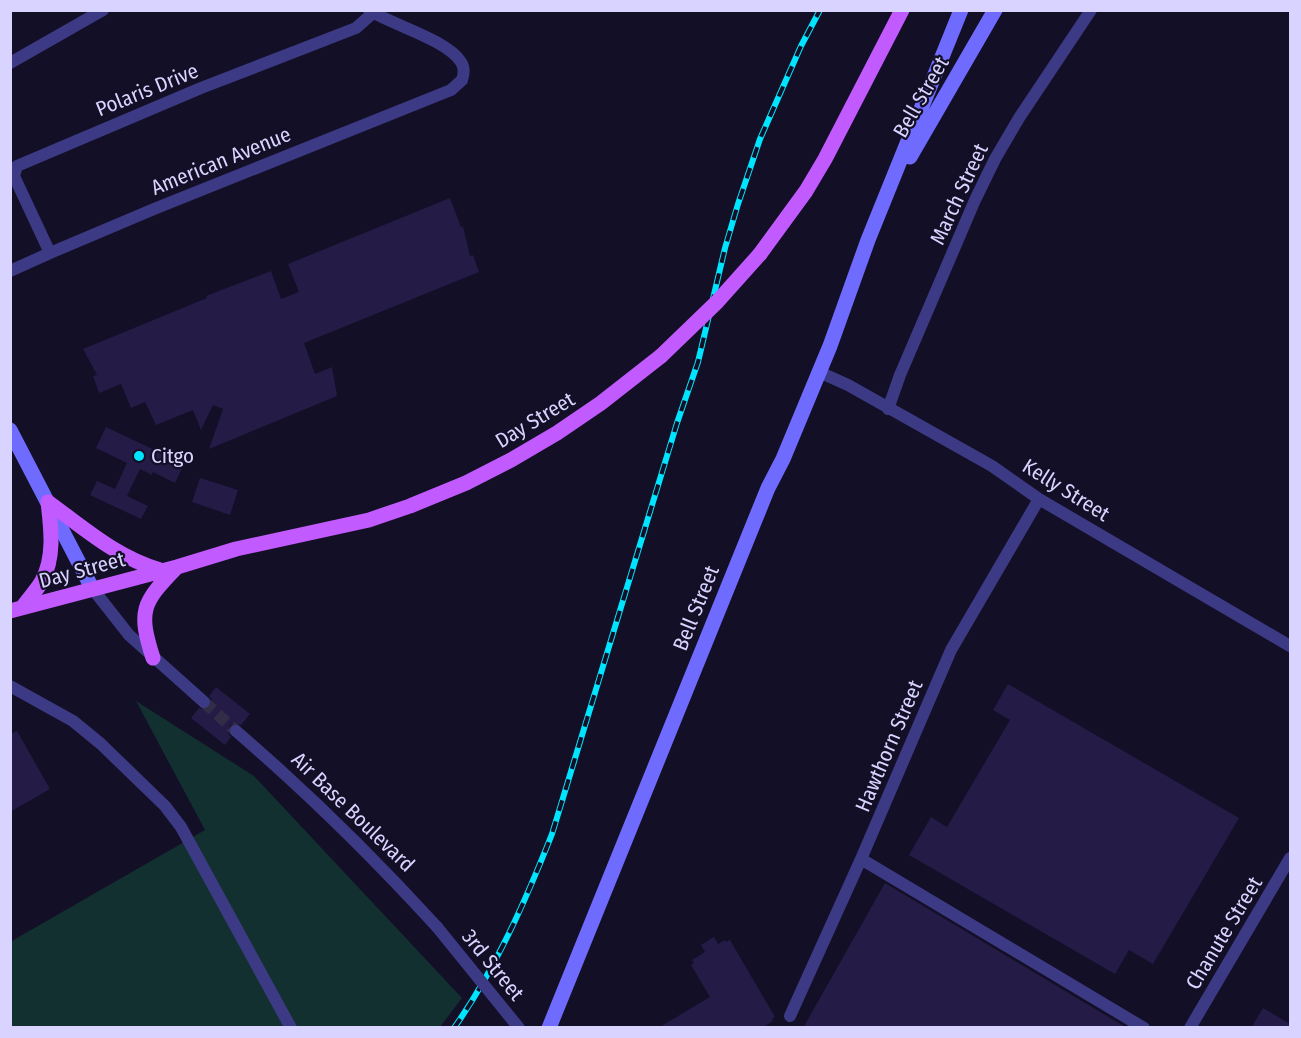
<svg xmlns="http://www.w3.org/2000/svg" width="1301" height="1038" font-family="'Fira Sans Condensed',sans-serif">
<style>
.green{fill:#12302f}
.building{fill:#241b47}
.lines{fill:none;stroke-linecap:round;stroke-linejoin:round}
.street-tunnel{stroke:#312d47;stroke-width:12;stroke-dasharray:12 6;stroke-linecap:butt}
.street{stroke:#3d3a85;stroke-width:12}
.secondary{stroke:#6f6bff;stroke-width:15}
.primary{stroke:#c25bff;stroke-width:15}
.rail-casing{stroke:#00e5ff;stroke-width:6}
.rail{stroke:#130f26;stroke-width:4;stroke-dasharray:11;stroke-linecap:butt}
.street-bridge{stroke:#3d3a85;stroke-width:12}
.primary-bridge{stroke:#c25bff;stroke-width:15}
.poi-dot{fill:#00e5ff;stroke:#130f26;stroke-width:2}
.labels{text-anchor:middle;stroke-width:4.5;stroke-linejoin:round;paint-order:stroke}
.street-label{font-size:21px;fill:#d9d4ff;stroke:#130f26}
.poi-label{font-size:21px;fill:#d9d4ff;stroke:#130f26;text-anchor:start}
</style>
<rect width="100%" height="100%" fill="#130f26"/>
<path class="green" d="M136,701L254,776L462,998L440,1027H11L10,942L205,830Z"/>
<path class="building" d="M450,198L461,227L463,226L470,256L473,255L479,272L304,343L315,374L332,367L337,396L209,449L223,409L213,405L201,430L193,410L156,425L145,402L131,408L121,384L99,393L93,376L97,375L83,349L207,298L206,296L271,271L281,299L299,292L288,264Z
M106,427L184,464L175,483L153,472L152,475L140,469L127,496L148,506L141,519L90,495L97,481L115,489L127,463L96,448Z
M200,478L238,490L230,515L192,502Z
M1008,684L1239,818L1153,964L1129,950L1115,974L909,855L931,817L947,827L1010,720L993,710Z
M216,687L250,714L241,725L234,723L229,726L228,733L231,737L225,745L191,718L199,708L206,710L210,707L212,700L209,696Z
M17,731L50,789L10,812V734Z
M885,883L1127,1028H803Z
M714,937L718,944L725,940L726,942L730,940L775,1017L772,1019L773,1021L762,1028H658L710,997L691,965L694,963L692,960L705,952L701,945Z
M1263,1008L1290,1024V1028H1251Z"/>
<g class="lines">
<path class="street-tunnel" d="M204,702L236,731"/>
<path class="street" d="M10,63L103,10
M50,253L14,176L17,166L201,88L356,28L373,13
M10,271L50,253L154,209L451,90L462,80C464,74 465,68 461,62C446,39 392,25 369,10
M819,372L848,385L992,466L1039,499L1290,646
M888,409L900,375L975,200L995,159L1019,118L1091,10
M92,588L129,635L204,702
M10,686L73,721L101,744L165,806L181,827L291,1028
M236,731C307,792 374,858 437,927
M861,859L1144,1028
M790,1016L861,859L951,650L1039,499
M1190,1028L1290,858"/>
<path class="secondary" d="M910,157L995,10
M10,430L92,588
M549,1028L768,488L783,459L830,346L868,240L961,10"/>
<path class="primary" d="M760,254L806,191L825,159L902,10
M48,502C85,529 116,557 160,570
M22,608C28,599 37,590 42,581C55,557 51,528 48,502
M10,611L177,567L236,549L369,520L410,506L466,483L511,460L557,433L601,403L661,356
M153,658C138,611 142,603 176,568"/>
<defs>
<path id="rail" d="M454,1028C496,968 525,902 552,834L677,423L698,362L725,248L738,204L760,139L801,46L820,10"/>
</defs>
<use href="#rail" class="rail-casing"/>
<use href="#rail" class="rail"/>
<path class="street-bridge" d="M437,927L519,1028"/>
<path class="primary-bridge" d="M661,356L717,302L760,254"/>
</g>
<circle class="poi-dot" cx="139" cy="456" r="6"/>
<g class="labels">
<g class="street-label">
<text transform="translate(147 90) rotate(-22)" y="7">Polaris Drive</text>
<text transform="translate(921 97) rotate(-60)" y="7">Bell Street</text>
<text transform="translate(221 161) rotate(-22)" y="7">American Avenue</text>
<text transform="translate(959 194) rotate(-65)" y="7">March Street</text>
<text transform="translate(535 420) rotate(-31)" y="7">Day Street</text>
<text transform="translate(1066 490) rotate(32)" y="7">Kelly Street</text>
<text transform="translate(82 570) rotate(-15)" y="7">Day Street</text>
<text transform="translate(696 608) rotate(-68)" y="7">Bell Street</text>
<text transform="translate(889 746) rotate(-67)" y="7">Hawthorn Street</text>
<text transform="translate(353 812) rotate(44)" y="7">Air Base Boulevard</text>
<text transform="translate(1224 933) rotate(-59)" y="7">Chanute Street</text>
<text transform="translate(493 965) rotate(51)" y="7">3rd Street</text>
</g>
<g class="poi-label">
<text x="151" y="463">Citgo</text>
</g>
</g>
<rect width="1301" height="1038" fill="none" stroke="#d9d4ff" stroke-width="24"/>
</svg>
